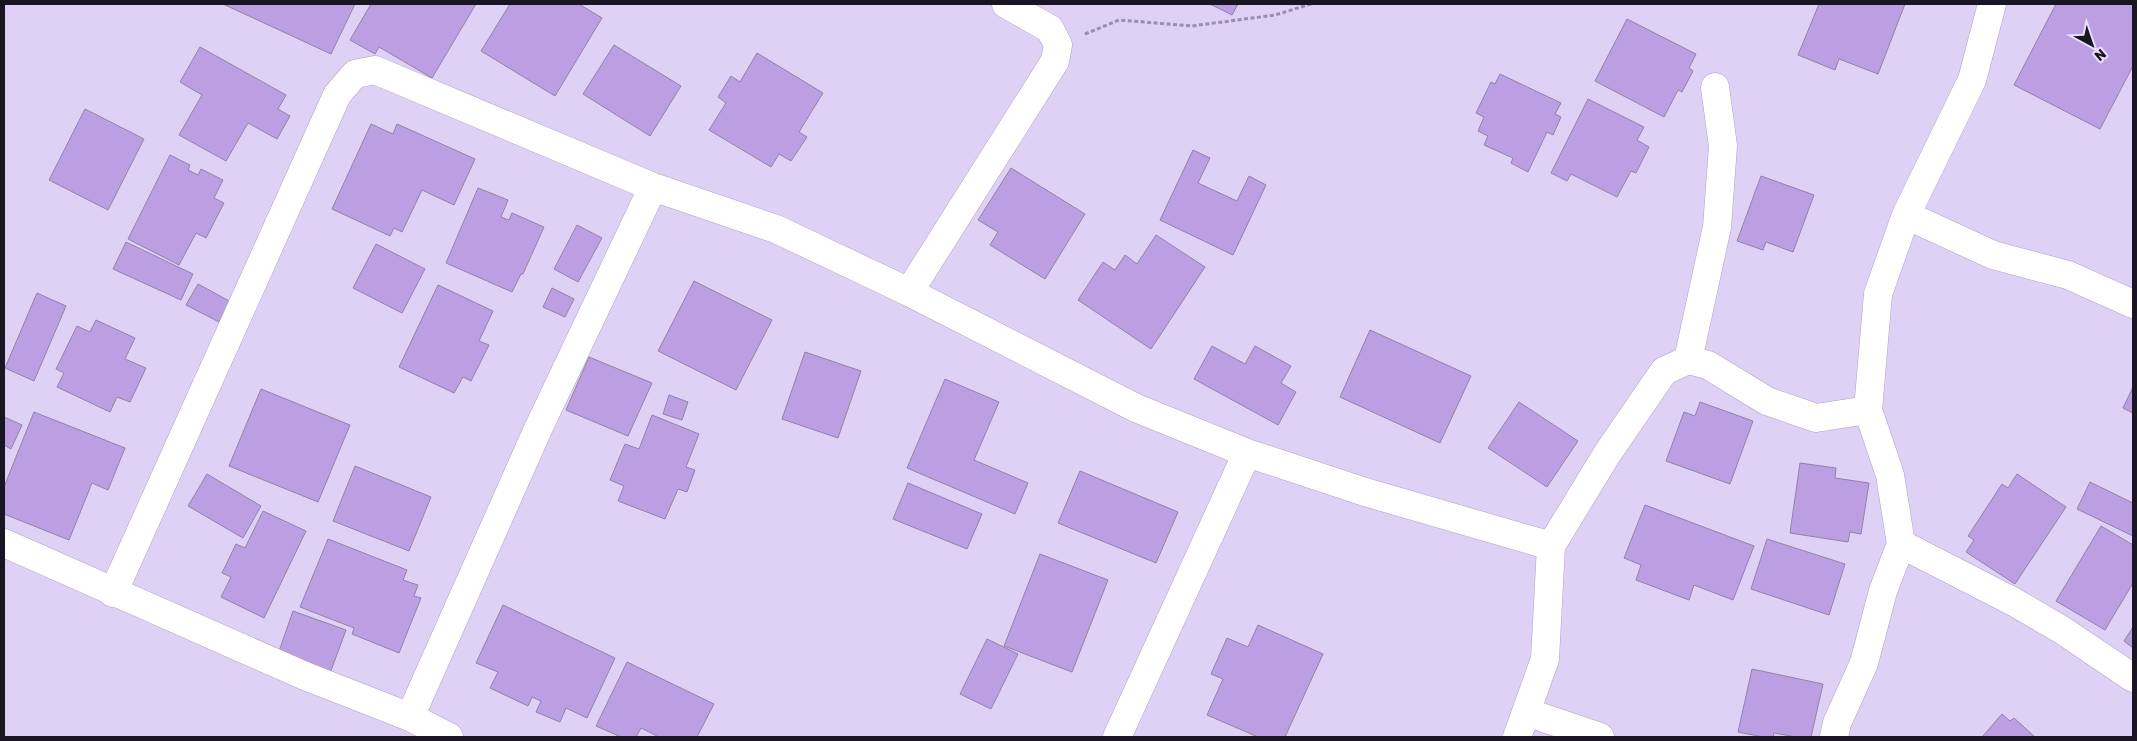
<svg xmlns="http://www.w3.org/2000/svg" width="2137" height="741" font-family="Rubik,sans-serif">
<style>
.building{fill:#bc9fe2;stroke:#9183a6}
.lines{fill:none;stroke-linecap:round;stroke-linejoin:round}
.minor-casing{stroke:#b1a2c6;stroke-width:29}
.path{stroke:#998eab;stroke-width:3;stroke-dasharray:4 2.5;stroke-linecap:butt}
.minor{stroke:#fff;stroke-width:28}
</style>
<rect width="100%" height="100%" fill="#dfd0f6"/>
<path class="building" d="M223,4H355L331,54Z
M371,4H476L432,78L379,47L375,54L350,40Z
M510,4H579L602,18L555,96L481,51Z
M1210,4H1238L1232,15Z
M1819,4H1905L1878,74L1839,59L1835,70L1798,55Z
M2056,4H2133V66L2100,129L2014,85Z
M1627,19L1696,54L1689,68L1693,71L1682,92L1678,90L1664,117L1595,81Z
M614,45L681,86L650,136L583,94Z
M200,47L286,95L278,109L290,116L277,139L248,123L226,161L179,135L202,95L180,82Z
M757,53L823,93L799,132L807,137L791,161L779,154L771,167L709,130L726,103L718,97L731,76L740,82Z
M1500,74L1561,103L1555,114L1561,117L1553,135L1547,132L1528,172L1511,163L1513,158L1484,145L1488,136L1478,131L1484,117L1476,113L1491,82L1495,84Z
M1588,99L1644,127L1637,140L1649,147L1636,173L1631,171L1617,197L1571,174L1567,181L1551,173Z
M85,109L144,139L108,210L49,180Z
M371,124L393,134L397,124L475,159L454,205L422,190L402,232L394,228L390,236L332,209Z
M1193,150L1210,158L1198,183L1237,201L1249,176L1266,185L1233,255L1160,220Z
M170,155L190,165L188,170L198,175L201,169L223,180L214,198L224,203L206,238L196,233L179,265L128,239Z
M1011,168L1085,214L1045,279L990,245L998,232L978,220Z
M1761,176L1814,195L1793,252L1766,242L1763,250L1737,241Z
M478,188L508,200L501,217L509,220L512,213L544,227L523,274H521L512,292L446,263Z
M577,225L602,238L578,282L554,269Z
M1156,235L1205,267L1151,349L1078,300L1103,262L1115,270L1125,255L1137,264Z
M126,242L193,274L181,300L113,269Z
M376,244L425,269L402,313L353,288Z
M694,281L772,320L736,390L658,351Z
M198,284L231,302L219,322L186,305Z
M438,285L493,311L479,341L489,345L471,381L463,377L454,393L399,367Z
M552,288L574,299L565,317L543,307Z
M37,293L66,306L34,381L5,368Z
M96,320L135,338L125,359L146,368L130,402L117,397L110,412L57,387L64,373L56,369L77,326L90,332Z
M1370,330L1471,376L1440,443L1340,397Z
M1212,346L1245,364L1255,346L1291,366L1281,383L1296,392L1278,425L1194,379Z
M805,352L861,371L838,438L782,419Z
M589,357L652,383L628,436L566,410Z
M945,379L999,402L974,460L1028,483L1015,514L907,468Z
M2133,387V413L2123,408Z
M261,389L350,425L318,502L229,466Z
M669,395L688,402L682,420L663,414Z
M1519,402L1578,441L1547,487L1488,448Z
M1700,402L1753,421L1730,484L1666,461L1684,412L1695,416Z
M34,412L125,448L108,490L92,483L69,540L4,514V487Z
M652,415L699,434L686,467L695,470L687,492L678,489L665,519L618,501L624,486L610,480L625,444L639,449Z
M4,417L22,425L11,449L4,445Z
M1800,463L1836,468L1835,478L1869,483L1861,534L1850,532L1848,542L1790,533Z
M355,466L431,497L409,551L333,521Z
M1080,471L1178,512L1156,563L1058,523Z
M207,474L261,506L243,538L188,506Z
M2017,474L2066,507L2015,584L1966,552L1974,540L1968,536L2002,484L2008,488Z
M2090,482L2133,503V536L2077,509Z
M908,483L982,514L967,549L893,519Z
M1645,505L1754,546L1733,600L1694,585L1689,600L1636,580L1641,565L1624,558Z
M263,511L306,531L264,618L221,597L231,577L222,573L236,544L245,548Z
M2101,526L2133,545V583L2105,630L2056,601Z
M328,539L407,570L403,580L418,585L414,596L421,598L399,653L352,634L354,628L300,607Z
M1767,539L1845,564L1829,615L1751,589Z
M1040,554L1108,580L1072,672L1004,646Z
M503,605L615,658L587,718L566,708L560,722L536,712L541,701L532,697L528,706L490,688L498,672L476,663Z
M293,611L346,630L329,676L277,657Z
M1258,625L1323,654L1285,737H1258L1207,715L1223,679L1211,674L1227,638L1248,647Z
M2133,627V648L2124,641Z
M987,639L1018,654L991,709L960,694Z
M627,662L714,704L697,737H656L657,736L641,728L636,737H621L596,726Z
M1752,669L1823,684L1811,737H1796L1774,733L1773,737H1763L1738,732Z
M2002,714L2010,721L2014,718L2035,737H1982Z"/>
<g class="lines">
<defs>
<path id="minor" d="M1906,215L1993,255L2068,275L2133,304
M909,292L1055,61L1058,45L1050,29L1006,4
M1688,360L1717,227L1723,146L1715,87
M4,543L305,676L410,717L449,737
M1901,544L2014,602L2062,630L2133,678
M113,593L337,95L355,74L375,70L653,187L776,229L909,292L1136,408L1247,453L1365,492L1551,546
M1526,712L1600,737
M410,717L538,429L653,187
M1117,737L1247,453
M1517,737L1545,659L1551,546L1607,454L1664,371L1688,360L1708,365L1767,401L1816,418L1868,410
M1834,737L1837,723L1864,663L1883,591L1901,544L1890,475L1868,410L1878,294L1906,215L1972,80L1992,4"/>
</defs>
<use href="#minor" class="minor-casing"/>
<path class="path" d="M1085,34L1119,20L1192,26L1275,15L1311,4"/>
<use href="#minor" class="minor"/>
</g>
<rect width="2137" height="741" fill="none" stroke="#1a1522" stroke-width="10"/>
<g transform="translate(2092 45) rotate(140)" stroke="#ebdefd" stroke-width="4" paint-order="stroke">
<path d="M0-4L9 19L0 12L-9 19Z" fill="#1a1522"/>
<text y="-8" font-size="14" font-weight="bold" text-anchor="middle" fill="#1a1522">N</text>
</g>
</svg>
